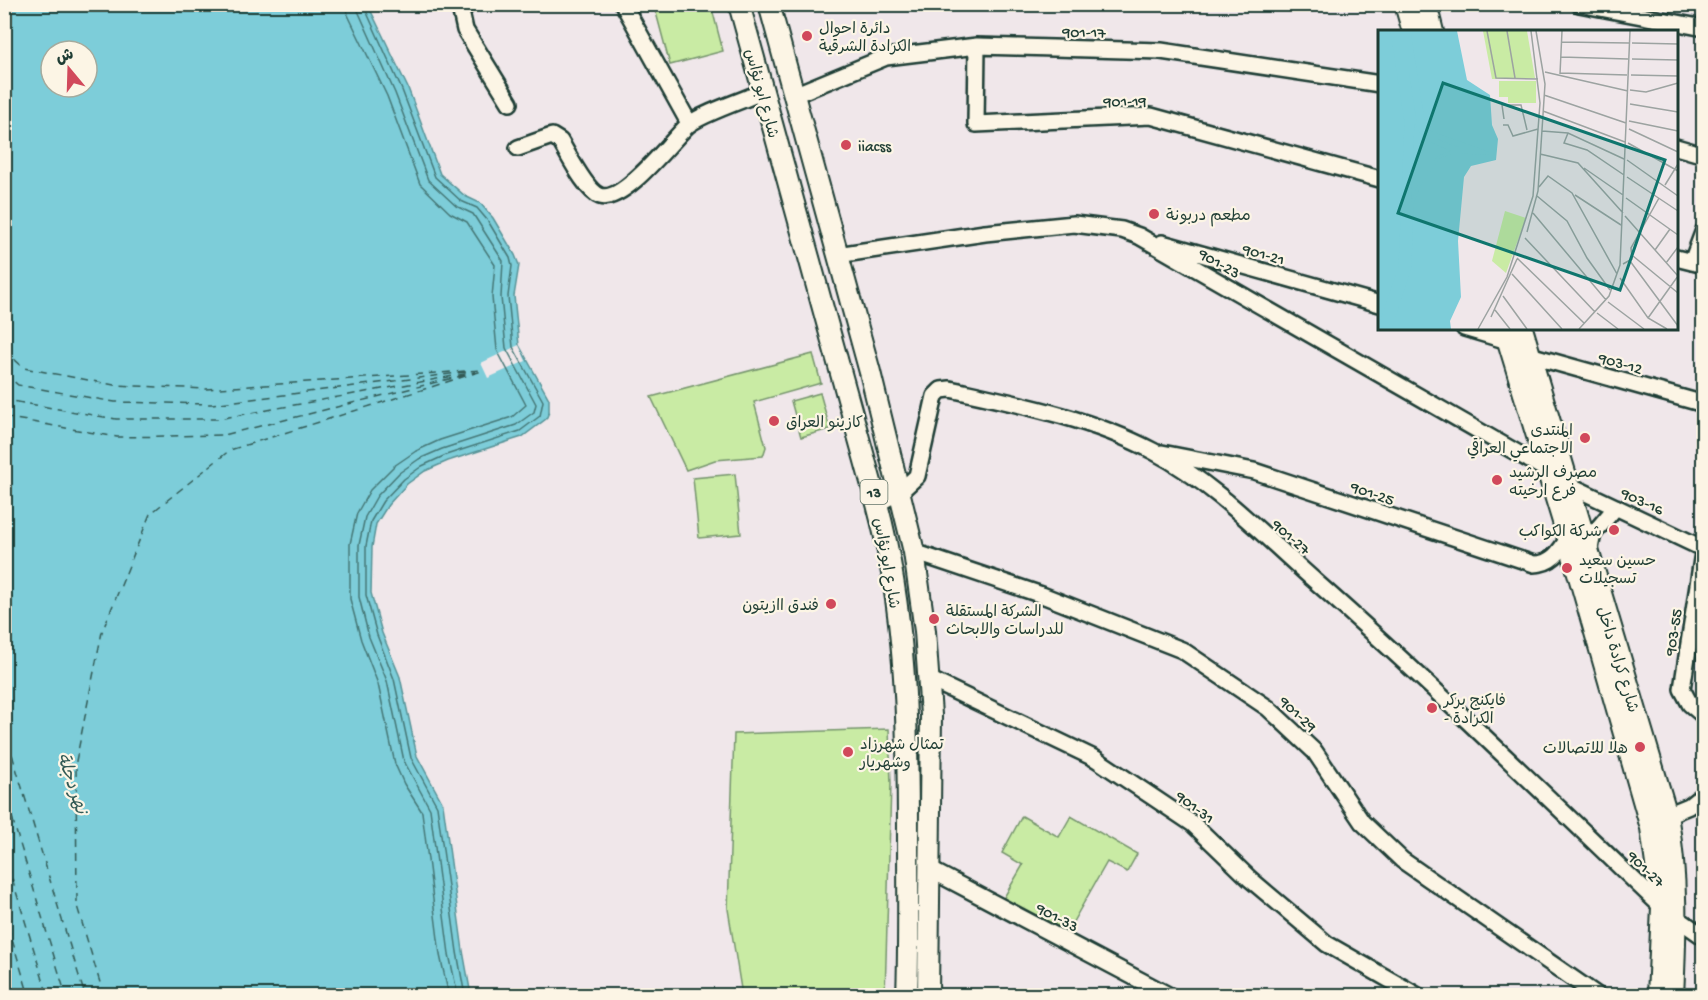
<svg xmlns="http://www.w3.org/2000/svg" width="1708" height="1000" font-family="'Gochi Hand','Playpen Sans Arabic',sans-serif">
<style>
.green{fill:#c9eba4;stroke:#74946c;stroke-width:1.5}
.water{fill:#7dcdd9;stroke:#579397;stroke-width:1.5;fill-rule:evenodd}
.pier{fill:#f0e7ea}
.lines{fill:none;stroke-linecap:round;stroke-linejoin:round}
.shore{stroke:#457776;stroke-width:1.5}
.ferry{stroke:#325a55;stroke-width:1.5;stroke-dasharray:8 6;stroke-linecap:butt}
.minor-casing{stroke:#1f3d34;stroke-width:20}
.major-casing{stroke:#1f3d34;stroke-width:24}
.minor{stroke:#fcf5e5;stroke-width:15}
.major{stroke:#fcf5e5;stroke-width:20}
.poi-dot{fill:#d1495b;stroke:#fcf5e5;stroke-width:2}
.labels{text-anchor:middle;stroke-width:4.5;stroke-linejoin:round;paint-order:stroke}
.shield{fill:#fcf5e5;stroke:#617469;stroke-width:1.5}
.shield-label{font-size:15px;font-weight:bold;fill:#1f3d34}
.poi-label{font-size:16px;fill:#1f3d34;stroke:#fcf5e5;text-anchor:start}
.street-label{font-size:16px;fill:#1f3d34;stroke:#fcf5e5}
.water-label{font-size:18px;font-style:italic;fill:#325a55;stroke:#fcf5e5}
.inset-river{fill:none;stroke:#7dcdd9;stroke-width:3}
.inset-road{fill:none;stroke:#9ca3a1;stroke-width:1.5}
.view{fill:#0f766e;fill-opacity:0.15;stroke:#0f766e;stroke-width:3}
.inset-edge{fill:none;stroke:#1f3d34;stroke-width:3}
</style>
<rect width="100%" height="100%" fill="#f0e7ea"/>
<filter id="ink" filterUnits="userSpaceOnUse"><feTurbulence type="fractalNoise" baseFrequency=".0167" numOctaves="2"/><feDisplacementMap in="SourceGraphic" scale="12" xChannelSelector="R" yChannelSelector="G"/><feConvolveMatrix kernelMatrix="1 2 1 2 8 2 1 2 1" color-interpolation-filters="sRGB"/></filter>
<g filter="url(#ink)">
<path class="green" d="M654,5H711L723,51L670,65Z
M813,354L821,383L754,402L766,447L763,456L715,460L686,470L651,397Z
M820,393L830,429L801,437L791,401Z
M735,474L741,534L699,538L693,478Z
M889,729L891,783L885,995H742L728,909L734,734Z
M1022,816L1059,837L1071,816L1137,854L1127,872L1107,862L1066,934L1003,899L1023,865L1002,853Z"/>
<path class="water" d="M5,5H368L408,88L440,174L465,196L480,203L493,218L515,255L519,265L514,296L519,345L549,399V412L546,419L522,437L448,461L425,471L407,484L388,505L376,524L372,547L371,593L382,633L400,677L417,756L443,804L463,951L471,995L5,996ZM51,51H87V87H51Z"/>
<path class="pier" d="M519,345L526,361L488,378L481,363Z"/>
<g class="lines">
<path class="shore" d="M346,4L348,15L387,96L420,184L450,213L467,222L495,265L492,297L497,350L526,405L512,417L440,440L416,451L394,466L370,490L357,513L350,544V599L361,640L378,684L395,764L404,784L422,812L440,955L449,996
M355,4L395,93L428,180L456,206L473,214L503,261L501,297L506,348L536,404L534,412L516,425L442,449L419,459L399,473L377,496L365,517L359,545V597L369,637L387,681L404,761L430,809L449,954L458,996
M363,4L402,90L435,177L461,201L477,208L488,221L510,258L512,266L508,296L513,347L543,401L540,416L520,431L446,455L422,466L404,479L383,501L371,521L366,546V595L377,635L394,679L411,758L437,806L457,952L465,996"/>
<path class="ferry" d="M4,350L24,368L114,385L206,389L481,370
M4,373L18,385L115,402L212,404L466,372
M4,394L12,401L116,419H218L475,372
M4,417L117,437L224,435L469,374
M4,728L85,996
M4,791L66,996
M4,852L48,996
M4,913L29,996
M104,996L77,906L76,761L102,632L150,514L230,450L485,370"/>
<defs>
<path id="minor" d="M468,4L461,12L465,30L510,103
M623,4L689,123
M1579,4L1704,28
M977,46L976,124L1151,116L1380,179
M794,95L886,57L977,46L1161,51L1380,84
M1676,147L1704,155
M518,148L552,136L560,141C568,154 586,191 600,196C623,204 671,141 687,126C698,115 746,99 762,92
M1162,243L1380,304
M837,255L985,233L1074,224L1122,230L1139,236L1547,470
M1676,258L1704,265
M1692,262L1704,230
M1464,328L1508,341
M1529,355L1704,404
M1162,453L1254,471L1534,564C1551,564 1560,552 1568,538
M1567,484L1704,549
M877,504L901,491L917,476L935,396L941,390L950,389C1018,404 1090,418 1153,451C1214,483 1264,536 1315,581C1434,686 1547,797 1662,907
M1704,546L1682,689L1690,704L1704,716
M914,552L1042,595L1182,650L1268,708L1315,752L1362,822L1402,860L1598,996
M1589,553L1593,534L1616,507
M929,679L1096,759L1193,824L1250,879L1327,944L1418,996
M1667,815L1689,806L1704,794
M929,869L1170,996
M1677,918L1704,937"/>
<path id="major" d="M739,4L877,504C906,612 908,724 908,835C908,889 909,942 907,996
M769,4L870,372L914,552L925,631L931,715L928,996
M1405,4L1413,32
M1426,4L1433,32
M1504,328L1568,538L1651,828L1662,907L1658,996
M1522,328L1667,815C1678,876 1676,934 1673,996"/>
</defs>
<use href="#minor" class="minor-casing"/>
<use href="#major" class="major-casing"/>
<use href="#minor" class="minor"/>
<use href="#major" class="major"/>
</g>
</g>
<g class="poi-dot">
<circle cx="807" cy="36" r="6"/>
<circle cx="846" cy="145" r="6"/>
<circle cx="1154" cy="214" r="6"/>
<circle cx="774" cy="421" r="6"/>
<circle cx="1585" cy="438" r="6"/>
<circle cx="1497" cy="480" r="6"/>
<circle cx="1614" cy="530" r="6"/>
<circle cx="1567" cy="568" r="6"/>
<circle cx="831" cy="604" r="6"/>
<circle cx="934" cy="619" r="6"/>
<circle cx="1432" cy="708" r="6"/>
<circle cx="1640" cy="747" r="6"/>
<circle cx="848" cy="752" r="6"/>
</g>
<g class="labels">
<rect class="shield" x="860.5" y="480" width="27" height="24" rx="4.5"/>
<g class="shield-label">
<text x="874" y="497">13</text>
</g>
<g class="poi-label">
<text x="819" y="33">دائرة احوال<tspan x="819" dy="18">الكرادة الشرقية</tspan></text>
<text x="858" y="151">iiacss</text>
<text x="1166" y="220">مطعم دربونة</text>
<text x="786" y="427">كازينو العراق</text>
<text x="1573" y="435" text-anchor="end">المنتدى<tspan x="1573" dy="18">الاجتماعي العراقي</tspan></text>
<text x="1509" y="477">مصرف الرشيد<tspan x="1509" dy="18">فرع ارخيته</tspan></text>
<text x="1602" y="536" text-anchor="end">شركة الكواكب</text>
<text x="1579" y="565">حسين سعيد<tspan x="1579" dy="18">تسجيلات</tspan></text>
<text x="819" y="610" text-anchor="end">فندق اازيتون</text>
<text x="946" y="616">الشركة المستقلة<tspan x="946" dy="18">للدراسات والابحاث</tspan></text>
<text x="1444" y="705">فايكنج بركر<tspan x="1444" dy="18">- الكرادة</tspan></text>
<text x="860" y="749">تمثال شهرزاد<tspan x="860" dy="18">وشهريار</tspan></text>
<text x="1628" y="753" text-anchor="end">هلا للاتصالات</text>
</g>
<g class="street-label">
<text transform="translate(1084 31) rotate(1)" y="6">901-17</text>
<text transform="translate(763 93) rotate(75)" y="6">شارع ابو نؤاس</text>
<text transform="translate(1125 100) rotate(-1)" y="6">901-19</text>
<text transform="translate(1264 253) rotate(16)" y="6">901-21</text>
<text transform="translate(1220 262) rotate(30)" y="6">901-23</text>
<text transform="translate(1621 362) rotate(16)" y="6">903-12</text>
<text transform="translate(1373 492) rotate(19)" y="6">901-25</text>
<text transform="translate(1643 500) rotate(25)" y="6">903-16</text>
<text transform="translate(1292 536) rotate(41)" y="6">901-27</text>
<text transform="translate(888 563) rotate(80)" y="6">شارع ابو نؤاس</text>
<text transform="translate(1672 632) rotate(-81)" y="6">903-55</text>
<text transform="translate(1619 659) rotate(73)" y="6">شارع كرادة داخل</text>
<text transform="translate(1299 713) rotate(43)" y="6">901-29</text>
<text transform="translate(1196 806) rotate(37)" y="6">901-31</text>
<text transform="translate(1647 868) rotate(44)" y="6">901-27</text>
<text transform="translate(1058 916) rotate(28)" y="6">901-33</text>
</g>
<g class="water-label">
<text transform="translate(73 783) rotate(72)" y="6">نهر دجلة</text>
</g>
</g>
<g transform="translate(1378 30)">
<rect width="300" height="300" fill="#f0e7ea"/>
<path d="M105,1H149L157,48L114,49ZM121,51H158V73H130V67H121ZM127,181L148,188L128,243L114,231Z" fill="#c9eba4"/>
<path d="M0,1H79L89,50L112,65L114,95L120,109L118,130L93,136L86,147L80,211L83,267L72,291L73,299H0Z" fill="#7dcdd9"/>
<path class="inset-river" d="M23,1L37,91L47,108L74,120L95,122M26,1L40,90L48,106L74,117L104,122M28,1L42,90L50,104L93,119M31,1L45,90L51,102L107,122M1,299L22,237L28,92L14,1M4,299L24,237L30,92L16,1M6,299L27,237L32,91L19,1M9,299L29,237L35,91L21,1M12,299L32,237L34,174L41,155L61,127L74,122L111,123"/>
<path class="inset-road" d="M109,1L118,48L160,49M129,1L137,48M183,12L251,13M254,13L300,14M183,27L250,29M254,29L300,30M167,42L250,61M182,43L249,45M182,44L184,1M253,45L300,46M252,60L268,62L300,53M166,65L248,93M252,74L300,82M165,81L247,112M126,89L124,75H143L149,100M251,91L300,101M125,95H130L135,106L160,99M251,99L300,122M164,101L190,103L246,129M190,103L186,113L209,120L246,145M250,113L300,141M162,124L200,133L245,183M249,130L300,166M206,138L245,165M249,147L300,181M287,155L300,134M161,157L170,146L194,163L239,244M197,165L243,195M159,166L189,191L209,228L232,260M248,168L300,205M155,183L228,270M247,186L300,246M149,202L160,161L167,54L158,1M147,208L217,282M277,220L292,199M255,226L300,263M139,228L206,293M252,231L300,296M288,233L300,217M245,234L254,229L253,218L281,168M134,244L184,299M242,248L270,288L289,299M125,266L149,299M230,272L266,299M117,280L132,299M219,283L240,299M113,287L139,229M270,288L300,246M100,299L129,247L155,166L162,73L153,1M201,299L231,266L242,235L252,1"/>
<path class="view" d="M65,53L287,130L242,260L20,183Z"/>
<rect width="300" height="300" class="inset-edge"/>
</g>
<rect width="1708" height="1000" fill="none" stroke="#fcf5e5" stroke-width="24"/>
<rect x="12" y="12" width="1684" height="976" fill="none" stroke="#1f3d34" stroke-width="2" filter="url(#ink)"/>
<g transform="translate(69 69) rotate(341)"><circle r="28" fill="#fcf5e5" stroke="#a4ab9e" stroke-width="1.5"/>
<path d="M0-4.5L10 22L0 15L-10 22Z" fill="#d1495b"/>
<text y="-9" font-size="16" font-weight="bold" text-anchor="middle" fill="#1f3d34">ش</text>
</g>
</svg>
